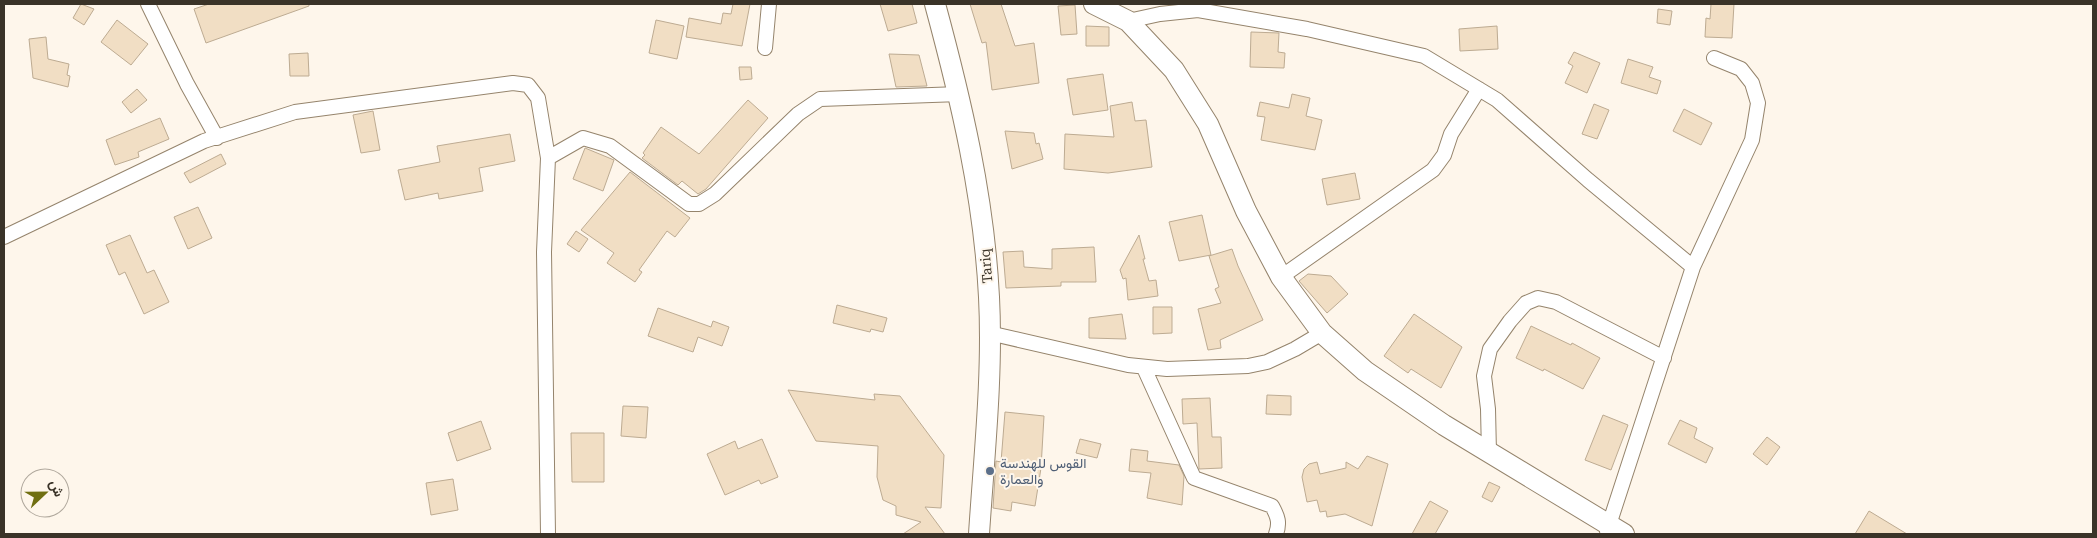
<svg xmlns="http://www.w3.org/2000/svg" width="2097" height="538" font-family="'Roboto Serif',Vazirmatn,serif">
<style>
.building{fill:#f1dec4;stroke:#bdab92}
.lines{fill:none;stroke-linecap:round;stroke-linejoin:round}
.street-casing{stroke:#95846c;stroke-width:16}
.secondary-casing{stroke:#95846c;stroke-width:22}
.street{stroke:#fff;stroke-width:14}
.secondary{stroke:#fff;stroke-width:20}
.service-dot{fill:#5c6f8a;stroke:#fef6eb;stroke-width:2}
.labels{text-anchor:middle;stroke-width:4;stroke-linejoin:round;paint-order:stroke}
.street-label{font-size:14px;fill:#3a3328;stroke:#fef6eb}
.service-label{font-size:14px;fill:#4e5e75;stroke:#fef6eb;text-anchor:start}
</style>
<rect width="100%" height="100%" fill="#fef6eb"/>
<path class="building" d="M81,4L94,9L84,25L73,18Z
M209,4H309V6L206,43L194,9Z
M733,4H750L742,46L686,37L689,18L721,24L723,13L731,14Z
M880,4H912L917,23L888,31Z
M970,4H1001L1015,46L1034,43L1039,83L992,90L986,42L982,43Z
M1711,4H1734L1732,38L1705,37L1706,18L1710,19Z
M1075,5L1077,34L1061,35L1058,6Z
M1658,9L1672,11L1670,25L1657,23Z
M117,20L148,44L131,65L101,42Z
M656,20L684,26L677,59L649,53Z
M1086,26L1109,27V46H1086Z
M1497,26L1498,49L1460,51L1459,29Z
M1251,32L1279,33L1278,52L1285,53L1284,68L1250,67Z
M46,37L48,59L69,64L67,75L70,76L68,87L33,78L29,39Z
M1574,52L1600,63L1587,93L1565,83L1573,66L1568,63Z
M308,53L309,76H290L289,54Z
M889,54L919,55L927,86L896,87Z
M1628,59L1653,67L1649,77L1661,81L1657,94L1621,83Z
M739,67H751L752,79L740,80Z
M1103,74L1108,110L1073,115L1067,79Z
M137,89L147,100L131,113L122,102Z
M1292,94L1310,98L1306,116L1322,120L1315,150L1261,140L1265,117L1257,116L1260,102L1289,108Z
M748,100L768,118L706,189L698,194L682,181L678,185L642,158L645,155L643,153L661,127L699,154Z
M1132,102L1135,121L1146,120L1152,167L1108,173L1064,169L1065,134L1114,137L1110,106Z
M1594,104L1609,110L1597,139L1582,134Z
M1684,109L1712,123L1701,145L1673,131Z
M373,111L380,150L361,153L353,115Z
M160,118L169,139L138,152L139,157L115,165L106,140Z
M1005,131L1034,133L1036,144L1039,143L1043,159L1012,169Z
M510,134L515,161L479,168L483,191L439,199L438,193L405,200L398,170L440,162L437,146Z
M585,148L614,160L603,191L573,179Z
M221,154L226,164L190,183L184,173Z
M630,172L690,218L675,237L667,231L639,270L642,272L635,282L607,263L614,253L581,230Z
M1355,173L1360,199L1327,205L1322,179Z
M198,207L212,238L188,249L174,217Z
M1202,215L1211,255L1179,261L1169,222Z
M576,231L588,239L579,252L567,244Z
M130,235L147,273L154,270L169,302L144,314L125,272L119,275L106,245Z
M1139,235L1145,259H1143L1149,281L1156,280L1158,296L1128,300L1126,278L1123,279L1120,270Z
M1094,247L1096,282H1061V286L1006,288L1003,252L1023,251L1024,267L1052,269V249Z
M1232,249L1238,266L1263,320L1220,340L1221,348L1208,350L1198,309L1221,303L1215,289L1219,287L1209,256Z
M1308,274L1331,276L1348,294L1327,313L1299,281Z
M837,305L887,318L883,332L871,329L870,332L833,323Z
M1153,307H1172V333L1153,334Z
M658,308L711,327L713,321L729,327L722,346L698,337L693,352L648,336Z
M1122,314L1126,339L1089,338V318Z
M1414,314L1462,347L1441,388L1411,369L1408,373L1384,356Z
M1531,326L1571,345L1572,343L1600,358L1583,389L1544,369L1543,371L1516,358Z
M788,390L875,400L874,394L900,396L944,455L941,508L925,507L945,534H903L921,522L896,515V506L883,500L877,477L878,446L816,441Z
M1267,395L1291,396V415L1266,414Z
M1210,398L1212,437H1221L1222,468L1199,469L1197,423L1183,424L1182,399Z
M623,406L648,407L646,438L621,436Z
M1005,412L1044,416L1041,468L1035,506L1012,502L1011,511L993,508L996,461L1001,462Z
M1603,415L1628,425L1611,470L1585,460Z
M1680,420L1697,428L1694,438L1713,448L1706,463L1668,444Z
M481,421L491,449L457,461L448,433Z
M571,433H604V482H572Z
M1767,437L1780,447L1767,465L1753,454Z
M762,439L778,477L761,484L759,480L725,495L707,454L735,441L738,449Z
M1080,439L1101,444L1097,458L1076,453Z
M1131,449L1148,451L1147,461L1179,465L1184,476L1182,505L1147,498L1151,473L1129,471Z
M1367,456L1388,464L1372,526L1345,514L1327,517L1326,511L1320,512L1317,500L1307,502L1302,477L1304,469L1309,464L1317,462L1320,474L1346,468V462L1358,469Z
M453,479L458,510L431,515L426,483Z
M1489,482L1500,487L1492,502L1482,497Z
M1430,501L1448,511L1435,534H1412Z
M1869,511L1907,534H1855Z"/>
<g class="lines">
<defs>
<path id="street" d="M148,4L187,84L217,138
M1128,21L1160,14L1198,10L1307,29L1424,56L1497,100L1588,180L1693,267
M765,48L769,4
M4,237L204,141L295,112L513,83L528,85L538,98L548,158
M1281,277L1433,170L1444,155L1451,134L1479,89
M989,333L1128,365L1167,369L1248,366L1267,362L1295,349L1322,333
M1144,368L1194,478L1272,506C1278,517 1280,523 1276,534
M1489,453L1488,409L1484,376L1490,349L1510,321L1526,303L1538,298L1556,302L1664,358
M1607,531L1693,267L1752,140L1758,103L1752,83L1741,69L1714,58
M548,534L544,252L548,158L583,138L610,146L689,204H699L715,194L798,114L820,99L960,94"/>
<path id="secondary" d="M935,4C961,100 984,197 989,297C993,374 984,457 979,534
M1094,4L1128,21L1174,70L1208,124L1246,211L1281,277L1322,333L1365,371L1444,425L1624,534"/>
</defs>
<use href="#street" class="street-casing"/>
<use href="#secondary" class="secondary-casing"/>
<use href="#street" class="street"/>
<use href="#secondary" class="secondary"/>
</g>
<circle class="service-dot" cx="990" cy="471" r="5"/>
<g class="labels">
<g class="street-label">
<text transform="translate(986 266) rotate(-95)" y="5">Tariq</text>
</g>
<g class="service-label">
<text x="1000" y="468">القوس للهندسة<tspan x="1000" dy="16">والعمارة</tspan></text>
</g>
</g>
<rect width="2097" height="538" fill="none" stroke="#3a3328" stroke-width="10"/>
<g transform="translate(45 493) rotate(68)"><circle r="24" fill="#fef6eb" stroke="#b0a89d"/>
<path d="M0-4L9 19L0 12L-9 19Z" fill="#706f11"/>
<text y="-8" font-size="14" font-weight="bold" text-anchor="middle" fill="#3a3328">ش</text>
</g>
</svg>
